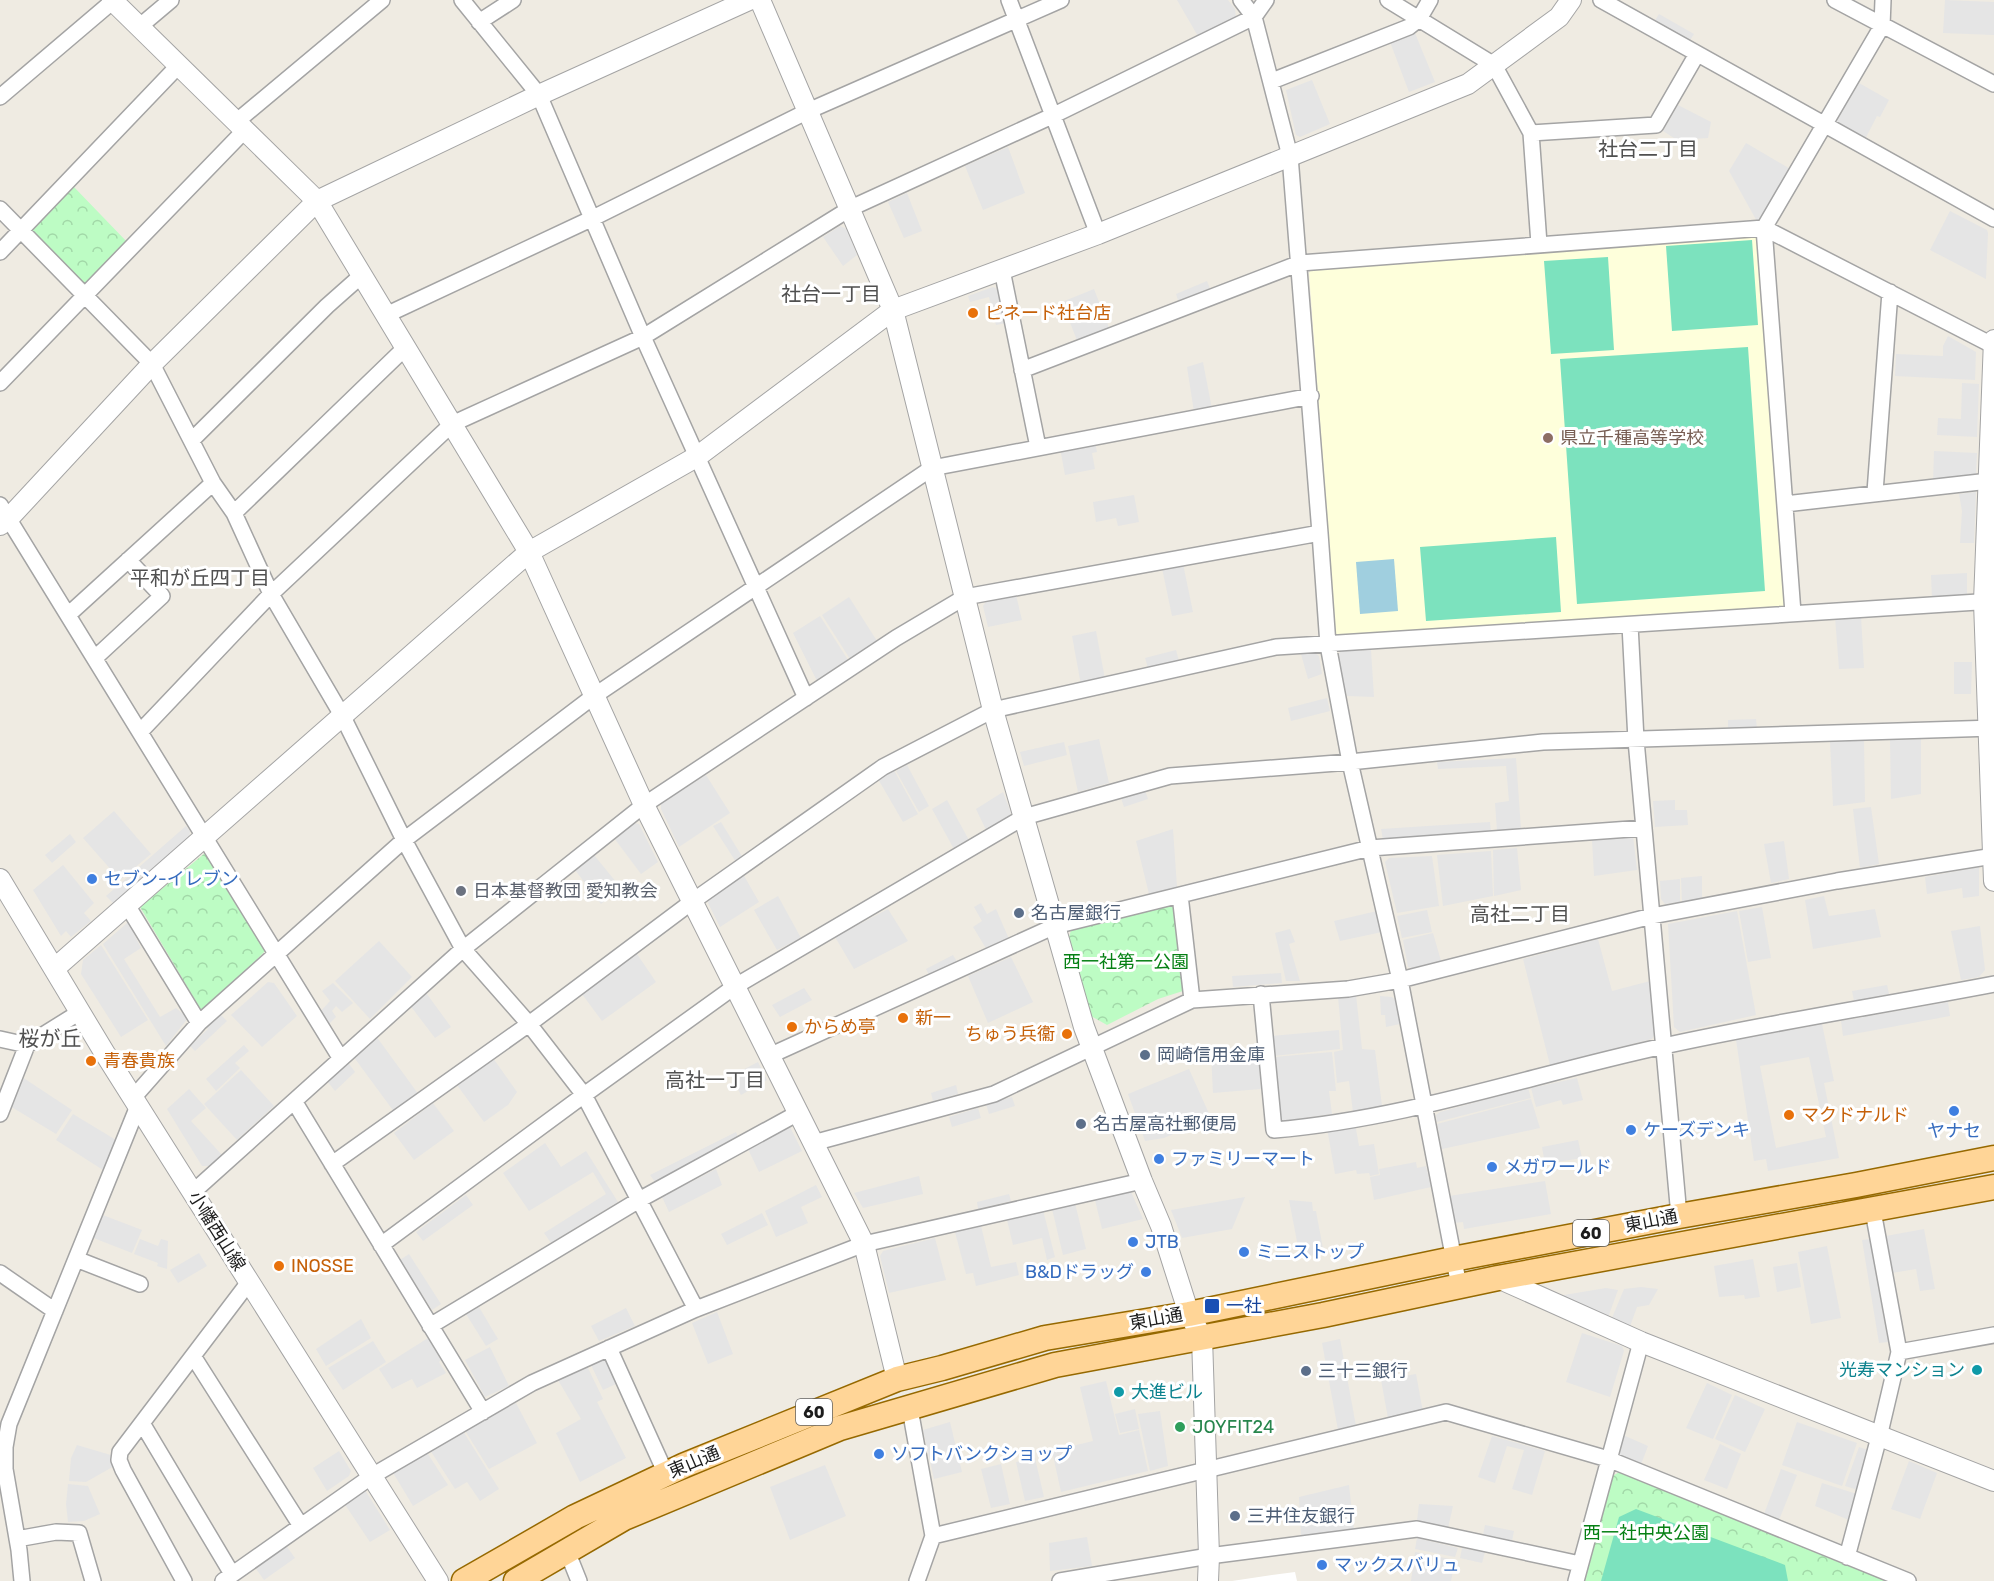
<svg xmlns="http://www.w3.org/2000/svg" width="1994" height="1581" font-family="Rubik,'Noto Sans JP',sans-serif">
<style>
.education{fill:#feffdb}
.park{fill:url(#park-crowns)}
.pitch{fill:#7ce2be}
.parking{fill:#e5e5e5;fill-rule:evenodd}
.water{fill:#a0cfdf}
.pier{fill:#fff}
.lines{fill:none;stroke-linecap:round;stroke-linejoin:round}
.minor-casing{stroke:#a4a4a4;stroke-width:18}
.tertiary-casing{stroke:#a4a4a4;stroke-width:22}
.primary-casing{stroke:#966900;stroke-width:27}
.minor{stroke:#fff;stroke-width:15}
.tertiary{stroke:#fff;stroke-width:20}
.primary{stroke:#ffd597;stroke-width:24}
.food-dot{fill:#e8710a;stroke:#fff;stroke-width:2}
.education-dot{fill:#8d6e63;stroke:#fff;stroke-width:2}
.shop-dot{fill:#3f7fe0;stroke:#fff;stroke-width:2}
.worship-dot{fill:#6b7280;stroke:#fff;stroke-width:2}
.service-dot{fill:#5c6f8a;stroke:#fff;stroke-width:2}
.transit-dot{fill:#1a4fb4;stroke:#fff;stroke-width:2}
.culture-dot{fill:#0f9aa8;stroke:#fff;stroke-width:2}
.leisure-dot{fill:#2e9e5b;stroke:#fff;stroke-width:2}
.labels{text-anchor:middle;stroke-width:6;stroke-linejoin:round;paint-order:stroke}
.shield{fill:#fff;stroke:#616161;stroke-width:1.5}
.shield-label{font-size:16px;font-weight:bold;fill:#1d1d1d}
.food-label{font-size:18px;fill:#c56008;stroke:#fff;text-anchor:start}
.education-label{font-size:18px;fill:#785e54;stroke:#fff;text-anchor:start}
.shop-label{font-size:18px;fill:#366cbe;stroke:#fff;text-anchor:start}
.worship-label{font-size:18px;fill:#5b616d;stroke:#fff;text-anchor:start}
.service-label{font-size:18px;fill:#4e5e75;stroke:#fff;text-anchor:start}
.park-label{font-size:18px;fill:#068014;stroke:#fff}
.street-label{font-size:18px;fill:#1d1d1d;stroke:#fff}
.transit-label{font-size:18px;fill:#164399;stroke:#fff;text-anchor:start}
.culture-label{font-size:18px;fill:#0d838f;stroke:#fff;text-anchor:end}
.leisure-label{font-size:18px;fill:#27864d;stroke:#fff;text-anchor:start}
.neighbourhood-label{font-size:20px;fill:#505050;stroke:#fff}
.quarter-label{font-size:21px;fill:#505050;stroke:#fff}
</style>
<defs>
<pattern id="park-crowns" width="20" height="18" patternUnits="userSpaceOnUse" patternTransform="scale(1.5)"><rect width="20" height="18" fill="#bdfcc4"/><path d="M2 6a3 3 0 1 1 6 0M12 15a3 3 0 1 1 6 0" fill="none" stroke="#a2d8a8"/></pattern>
</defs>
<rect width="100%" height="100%" fill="#efebe2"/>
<path class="education" d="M1752,232L1759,237L1786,603L1783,608L1336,637L1309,273L1312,269Z"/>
<path class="park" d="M74,187L128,243L85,288L32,231Z
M205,853L265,951L204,1015L140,907Z
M1173,902L1176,905L1186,990L1158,999L1107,1025L1091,1016L1069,937L1072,927Z
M1621,1471L1895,1581H1583L1611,1477Z"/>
<path class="pitch" d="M1752,240L1758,325L1672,331L1666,246Z
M1608,257L1614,350L1551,354L1544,261Z
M1748,347L1765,591L1577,604L1560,359Z
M1556,537L1561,612L1426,621L1420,547Z
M1636,1509L1785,1565L1788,1581H1601L1619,1517Z"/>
<path class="parking" d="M1177,0H1228L1235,9L1236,18L1199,38Z
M1945,0L1994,2V35L1943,33Z
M1659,14L1694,34L1689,42L1654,22Z
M1415,33L1435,82L1409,92L1390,42Z
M1312,80L1330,124L1300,137L1296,135L1286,90Z
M1859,83L1889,100L1880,117L1877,116L1863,143L1837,128L1836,122Z
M1678,105L1711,122L1708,138L1677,140L1663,131Z
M1746,143L1792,170L1759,225L1729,171Z
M1008,147L1025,193L983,210L965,166Z
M907,193L922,231L904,238L888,202Z
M1950,211L1987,230L1988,233L1986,279L1930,250Z
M840,226L847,229L857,255L843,266L823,237Z
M1207,281L1211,291L1179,303L1176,294Z
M993,287L999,290L1006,323L996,325L989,297L970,302L968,296Z
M1094,289L1110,330L1078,343L1062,302Z
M1948,336L1976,352L1975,380L1895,376L1896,354L1943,356V346Z
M1203,362L1212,409L1194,412L1187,367Z
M1962,383L1979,384L1977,437L1937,435L1938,418L1961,419Z
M1095,441L1097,452L1092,453L1095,469L1065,475L1060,448Z
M1934,451L1977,453L1976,474L1972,479L1933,483Z
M1976,492L1974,543H1960L1962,511L1959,494Z
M1134,495L1139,522L1118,526L1116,518L1096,522L1093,502Z
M1183,564L1193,612L1172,616L1162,568Z
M1967,573V595L1932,599L1931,575Z
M1016,595L1022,620L988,627L983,606L988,599Z
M849,597L877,641L850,659L822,615Z
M820,616L848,660L817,681L793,633Z
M1861,616L1864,668L1839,669L1835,617Z
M1096,631L1105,679L1081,685L1072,636Z
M1176,650L1179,661L1148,668L1145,658Z
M1371,650L1374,697L1347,696L1337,657L1341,651Z
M1315,653L1319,656L1322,674L1308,679L1301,654Z
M1954,662H1972L1971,694H1954Z
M1327,698L1330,711L1291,721L1288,708Z
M1756,719L1757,729L1728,730V720Z
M1099,739L1109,783L1078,792L1068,746Z
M1921,739V794L1891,799L1890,740Z
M1830,741H1864L1865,802L1833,806Z
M1064,742L1067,755L1024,766L1020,752Z
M1516,758L1521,829L1497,831L1495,803L1509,801L1506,766L1438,769L1437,762Z
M907,765L929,806L919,812L896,771Z
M894,770L918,814L903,822L878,779Z
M706,775L730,813L679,847L661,809V803Z
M1145,790L1148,799L1124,807L1121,798Z
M1003,792L1011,813L1007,820L987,832L976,809Z
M947,800L970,842L955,851L932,809Z
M1675,800V810H1687L1688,825L1655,827L1653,801Z
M1871,807L1879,864L1860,868L1853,809Z
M114,811L151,854L120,880L83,838Z
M721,822L743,858L736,862L713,826Z
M1490,822L1491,832L1383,840L1381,829Z
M634,823L639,824L658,862L641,874L614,838Z
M186,826L190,831L189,839L114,904L106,896Z
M1173,829L1177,887L1149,894L1136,841Z
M70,834L76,842L52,863L45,855Z
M1633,836L1637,870L1594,876L1592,840Z
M1784,841L1789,879L1771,883L1764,844Z
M1517,848L1521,890L1494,896L1493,850Z
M1491,851L1493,896L1443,906L1437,855Z
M594,855L621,888L601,904L575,870Z
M1432,856L1439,906L1397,913L1385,862L1389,858Z
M63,865L94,903L84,913L91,921L71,937L66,931L61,936L33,890Z
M1979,867V896L1963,898L1962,888L1927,894L1925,877Z
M743,874L759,902L720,927L708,903L709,897Z
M1702,876V898L1682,902L1681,878Z
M1680,879V902L1665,904L1661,899L1660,881Z
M778,896L801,938L777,950L754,910Z
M1824,896L1829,916L1875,909L1881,937L1813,949L1805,900Z
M981,903L987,914L996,909L1009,939L987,950L973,927L982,921L974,907Z
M1762,907L1771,958L1748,962L1739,911Z
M888,909L908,941L854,969L835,937Z
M1427,910L1432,932L1402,938L1397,916Z
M1377,911L1382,932L1340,941L1334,921Z
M1737,911L1756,1015L1680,1032L1674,1027L1668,924Z
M132,922L134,934L141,948L124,959L160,1017L176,1008L188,1018L166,1046L103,944L127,923Z
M1980,926L1985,970L1979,977L1961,980L1951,931Z
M1290,929L1295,942L1289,944L1300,981H1286L1275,933Z
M1433,933L1441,961L1412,968L1408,967L1403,940Z
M1598,939L1612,991L1654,980L1656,1031L1652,1039L1550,1065L1523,959Z
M379,941L412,977L370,1019L335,981Z
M101,945L148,1020L121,1037L81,974L83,960Z
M635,951L656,982L602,1021L582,994Z
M953,955L959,965L931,979L926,969Z
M1011,957L1033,1002L988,1023L968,976Z
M1281,973L1282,983L1233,987L1232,976Z
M268,982L274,983L297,1016L262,1047L231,1015Z
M333,983L353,1003L342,1012L336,1006L332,1011L336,1017L329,1024L321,1011L330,1001L322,991Z
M1887,985L1889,994L1854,1001L1852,991Z
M804,988L812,1000L780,1017L772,1005Z
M424,990L451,1027L435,1038L409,1004Z
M1356,995L1362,1049L1375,1050L1382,1106L1353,1112L1349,1081L1337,1083L1334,1052L1343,1050L1338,997Z
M1380,996L1392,997L1397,1002L1400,1024L1386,1027L1385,1015H1381Z
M1948,1002L1950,1016L1843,1036L1841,1021Z
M220,1014L227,1021L195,1051L190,1046L208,1029L206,1026Z
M1822,1024L1834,1081L1824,1083L1839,1158L1768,1171L1766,1159L1754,1161L1736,1040ZM1809,1057L1826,1137L1776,1148L1760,1066Z
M1339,1030L1340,1049L1273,1056L1271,1036Z
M376,1036L419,1095L395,1113L353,1056Z
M244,1045L249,1051L235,1063L240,1068L216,1091L206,1079Z
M1258,1050L1261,1089L1213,1093L1211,1054Z
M1332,1052L1336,1091H1329L1332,1114L1283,1121L1279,1114L1274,1057Z
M493,1058L517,1092L508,1105L484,1122L457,1085Z
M347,1061L355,1072L335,1091L327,1081Z
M758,1062L767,1080L741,1095L731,1076Z
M1189,1069L1211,1118L1164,1138L1145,1141L1128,1094Z
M241,1070L274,1106L237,1140L204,1104Z
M22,1077L72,1110L56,1134L10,1106Z
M1577,1078L1583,1100L1563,1105L1561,1100L1536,1107L1531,1088Z
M956,1085L958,1094L933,1101L931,1093Z
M1528,1088L1531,1098L1437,1122L1436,1115L1440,1112Z
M189,1089L206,1108L191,1121L222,1155L209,1166H202L167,1109Z
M1012,1097L1015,1106L989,1114L986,1104Z
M1531,1099L1540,1128L1442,1149L1437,1124Z
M433,1103L454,1131L414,1160L394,1133Z
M978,1108L981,1118L952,1127L949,1117Z
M73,1114L116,1140L103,1170L56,1140Z
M1355,1123L1359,1146L1374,1144L1379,1174L1370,1176L1369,1173L1357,1174L1356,1170L1335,1174L1327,1128Z
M790,1127L802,1151L759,1172L748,1149Z
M736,1132L739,1139L657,1185L650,1175Z
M1578,1140L1582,1158L1545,1164L1542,1147Z
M545,1143L561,1167L586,1151L618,1202L551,1243L544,1233L606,1194L593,1172L529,1211L503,1173Z
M1416,1162L1417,1168L1426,1166L1431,1187L1374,1200L1370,1177L1380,1175L1379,1169Z
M716,1169L722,1185L669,1212L662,1197Z
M919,1176L923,1194L863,1208L854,1193Z
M1545,1181L1551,1214L1464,1229L1463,1222L1454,1223L1449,1196Z
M816,1185L822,1197L801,1207L808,1223L776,1237L765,1211Z
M1131,1192L1143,1219L1102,1229L1095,1200Z
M1009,1194L1011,1201L978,1209L977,1202Z
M466,1195L473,1205L423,1241L416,1232Z
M1245,1197L1232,1229L1182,1238L1171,1210Z
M1289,1200L1312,1202L1313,1211H1316L1324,1254L1300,1257Z
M1075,1203L1086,1249L1063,1255L1052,1209Z
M1043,1210L1055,1257L1047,1260L1042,1238L1013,1245L1007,1220Z
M762,1213L768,1225L727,1245L721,1234Z
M100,1214L142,1230L132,1253L91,1237Z
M981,1226L991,1267L1016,1262L1019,1275L976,1286L973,1273L966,1274L955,1232Z
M1924,1229L1935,1289L1920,1291L1916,1269L1892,1273L1886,1236Z
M935,1238L946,1280L889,1293L880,1256L883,1251Z
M140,1239L158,1246L161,1239L168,1241L167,1269L157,1266L158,1263L134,1254Z
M1870,1239L1888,1342L1879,1343L1862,1240Z
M1827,1246L1841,1318L1811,1324L1798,1252Z
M199,1253L207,1266L178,1283L170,1270Z
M409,1254L441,1304L432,1310L400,1260Z
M1753,1259L1760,1297L1745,1299L1744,1295L1719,1297L1714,1266Z
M1797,1263L1801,1287L1777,1292L1773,1267Z
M1641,1287L1658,1289L1649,1305L1637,1307L1628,1332L1609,1325L1624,1289Z
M1606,1288L1618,1290L1606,1323L1558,1296Z
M479,1307L498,1339L486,1346L466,1314Z
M626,1308L635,1326L599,1341L591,1326Z
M717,1312L733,1354L708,1364L692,1323Z
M361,1319L371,1338L326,1366L316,1349Z
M1582,1333L1622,1346L1624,1351L1610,1397L1566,1382Z
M428,1338L441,1360L439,1362L446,1373L417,1388L412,1379L392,1389L379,1369Z
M1340,1339L1356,1426L1338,1430L1322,1343Z
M373,1341L386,1362L343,1390L328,1368Z
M490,1347L509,1386L485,1397L465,1360Z
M602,1360L607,1362L616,1384L603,1390L591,1365Z
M587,1366L603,1399L597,1402L626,1458L580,1482L556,1433L581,1419L558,1380Z
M1416,1374L1423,1412L1388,1418L1381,1380Z
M1106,1381L1119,1435L1139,1430L1148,1471L1061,1492L1052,1451L1093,1441L1080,1387Z
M1707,1383L1732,1395L1713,1439L1686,1428Z
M1735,1395L1765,1409L1745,1452L1715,1439Z
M516,1403L537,1443L489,1469L464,1429Z
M1135,1409L1139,1429L1120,1433L1115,1414Z
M1160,1411L1168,1466L1150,1471L1138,1414Z
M950,1422L962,1472L934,1479L923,1430Z
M1797,1422L1857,1443L1842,1486L1782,1465Z
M463,1431L499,1489L480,1501L467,1482L455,1489L430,1450Z
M1623,1435L1648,1446L1640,1467L1617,1457Z
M1492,1436L1545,1451L1532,1495L1512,1489L1524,1450L1507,1446L1495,1483L1478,1477Z
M1720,1444L1741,1454L1727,1489L1704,1480Z
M77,1445L114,1456L116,1465L86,1482L69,1481L71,1458Z
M1859,1447L1868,1450L1858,1490L1845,1486Z
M339,1451L351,1471L349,1476L327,1491L313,1468Z
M426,1451L448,1485L413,1506L392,1471Z
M1035,1458L1044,1497L1025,1501L1016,1462Z
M1909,1461L1937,1473L1920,1519L1891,1509Z
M1001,1464L1010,1504L991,1508L981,1469Z
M825,1465L846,1516L790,1540L770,1487Z
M1781,1469L1797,1475L1779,1520L1764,1514Z
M1822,1483L1857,1494L1849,1520L1815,1506Z
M68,1484L88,1486L100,1514L84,1521L68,1522L66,1504Z
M1349,1485L1354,1530L1301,1537L1299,1497Z
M365,1490L390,1530L370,1542L344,1503Z
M1419,1504L1453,1506L1448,1528L1417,1521Z
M1485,1525L1514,1531L1512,1541L1483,1535Z
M1087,1537L1092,1566L1050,1571L1049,1543Z
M1417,1538L1458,1548L1455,1557L1415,1549Z
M285,1544L295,1558L264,1580L254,1566Z
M1462,1548L1485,1552L1482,1563L1460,1558Z
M1415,1552L1455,1560L1451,1581H1411Z"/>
<path class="water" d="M1394,559L1398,611L1360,614L1356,562Z"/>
<path class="pier" d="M1295,1572L1297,1581H1232L1272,1575Z"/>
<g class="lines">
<defs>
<path id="minor" d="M462,0L539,95L643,337L806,698
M1009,0L1098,234
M1241,0L1254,17L1290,156L1320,533
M1388,0L1494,65L1531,133L1539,244
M1601,0L1994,219
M1835,0L1994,84
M1883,0L1882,26L1764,228L1994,346
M479,22L513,0
M139,27L171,0
M1272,81L1409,27L1419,19L1430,0
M0,97L113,1
M236,122L382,0
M1531,133L1656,125L1697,54
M0,209L152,364L213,483L234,513L271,594L343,717L404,840L463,949L529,1024L584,1095L696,1309
M0,252L179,65
M1002,270L1038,447
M386,315L593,218L808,111L1061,0
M1022,370L1300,263L1764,228L1793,613
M0,383L245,130
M192,440L327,306L362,275
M1875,492L1890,292
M1785,504L1989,481L1994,483
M0,505L341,1059
M234,513L406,347
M68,615L213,483
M1630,625L1636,740L1679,1216
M95,658L162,596L128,560
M140,732L271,594L452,424L643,337L851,208L1052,116L1254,17L1266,0
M1180,895L1192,1000
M127,905L199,1023
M1261,994L1274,1130C1407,1119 1534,1074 1664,1046C1773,1022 1884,1005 1994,984
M0,1039L27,1045L80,1012
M769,1056L1055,926L1370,848L1644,828
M133,1098L199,1023L404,840L594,696L932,468L1311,396
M294,1101L483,1412
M0,1114L27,1045
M813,1143L994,1094L1192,1000L1348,989L1400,980L1652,916L1837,881L1994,856
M332,1164L529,1024L693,901L883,767L993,710L1276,647L1994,601
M193,1192L463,949L644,805L896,638L965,597L1320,533L1328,645L1350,762L1400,980L1459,1286
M381,1245L584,1095L734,987L1024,817L1170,776L1350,762L1543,742L1994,728
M76,1259L140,1284
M0,1273L55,1311
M430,1326L639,1200L798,1113
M609,1348L666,1474
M1899,1352L1994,1335
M193,1356L301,1526
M910,1409L933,1536
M142,1423L232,1574
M17,1539L56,1532L79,1533L93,1581
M567,1551L579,1581
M1847,1557L1879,1437L1899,1352L1873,1211
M22,1581L19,1550L5,1469V1447L9,1424L138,1106
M184,1581L123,1470L119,1460L120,1452L249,1282
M223,1581L372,1476L532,1383L696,1309L864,1244L1142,1181
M917,1581L933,1536L1446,1412L1608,1459L1908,1581
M1060,1581L1209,1556L1417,1529L1580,1564
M1576,1581L1641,1342"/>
<path id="tertiary" d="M112,0L317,201L529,552L644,805L864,1244L897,1379
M760,0L893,310L993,710L1084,1027L1142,1181L1161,1226L1189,1314L1202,1337L1209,1556L1208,1581
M1994,340L1984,602L1994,881
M0,525L9,518L152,364L317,201L539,95L749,0
M0,879L104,1052L438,1581
M54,969L529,552L698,456L893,310L1098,234L1468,84L1559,17L1571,0
M1498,1278L1641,1342L1994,1481"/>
<path id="primary" d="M464,1581L575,1517L685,1465L897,1379L942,1368L1045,1338L1189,1314L1453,1259L1679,1216L1856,1185L1994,1158
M516,1581L624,1518L840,1428L1055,1365L1323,1315L1498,1278L1994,1187"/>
</defs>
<use href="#minor" class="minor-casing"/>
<use href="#tertiary" class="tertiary-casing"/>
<use href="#primary" class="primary-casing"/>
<use href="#minor" class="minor"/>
<use href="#tertiary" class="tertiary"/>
<use href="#primary" class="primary"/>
</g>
<g class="food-dot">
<circle cx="973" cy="313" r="6"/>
<circle cx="903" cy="1018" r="6"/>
<circle cx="792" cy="1027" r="6"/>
<circle cx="1067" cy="1034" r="6"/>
<circle cx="91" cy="1061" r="6"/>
<circle cx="1789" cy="1115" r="6"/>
<circle cx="279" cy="1266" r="6"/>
</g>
<circle class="education-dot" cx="1548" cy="438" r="6"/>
<g class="shop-dot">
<circle cx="92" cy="879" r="6"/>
<circle cx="1954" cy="1111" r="6"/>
<circle cx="1631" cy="1130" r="6"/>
<circle cx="1159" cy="1159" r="6"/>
<circle cx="1492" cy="1167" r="6"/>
<circle cx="1133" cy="1242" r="6"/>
<circle cx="1244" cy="1252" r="6"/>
<circle cx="1146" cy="1272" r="6"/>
<circle cx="879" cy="1454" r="6"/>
<circle cx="1322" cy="1565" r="6"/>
</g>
<circle class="worship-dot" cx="461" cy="891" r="6"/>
<g class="service-dot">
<circle cx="1019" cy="913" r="6"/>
<circle cx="1145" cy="1055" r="6"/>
<circle cx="1081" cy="1124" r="6"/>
<circle cx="1306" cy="1371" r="6"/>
<circle cx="1235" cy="1516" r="6"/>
</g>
<rect class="transit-dot" x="1204" y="1298" width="16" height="16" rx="3"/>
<g class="culture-dot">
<circle cx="1977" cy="1370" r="6"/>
<circle cx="1119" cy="1392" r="6"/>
</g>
<circle class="leisure-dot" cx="1180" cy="1427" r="6"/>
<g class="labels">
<g class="shield">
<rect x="1573" y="1220" width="36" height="26" rx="4.5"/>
<rect x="796" y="1399" width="36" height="26" rx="4.5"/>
</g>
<g class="shield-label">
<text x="1591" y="1239">60</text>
<text x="814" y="1418">60</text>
</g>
<g class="food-label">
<text x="985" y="319">ピネード社台店</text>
<text x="915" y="1024">新一</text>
<text x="804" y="1033">からめ亭</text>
<text x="1055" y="1040" text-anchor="end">ちゅう兵衞</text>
<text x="103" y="1067">青春貴族</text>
<text x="1801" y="1121">マクドナルド</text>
<text x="291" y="1272">INOSSE</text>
</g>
<g class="education-label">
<text x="1560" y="444">県立千種高等学校</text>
</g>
<g class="shop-label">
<text x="104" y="885">セブン-イレブン</text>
<text x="1643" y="1136">ケーズデンキ</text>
<text x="1954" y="1137" text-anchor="middle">ヤナセ</text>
<text x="1171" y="1165">ファミリーマート</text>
<text x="1504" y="1173">メガワールド</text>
<text x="1145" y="1248">JTB</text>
<text x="1256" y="1258">ミニストップ</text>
<text x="1134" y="1278" text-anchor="end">B&amp;Dドラッグ</text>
<text x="891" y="1460">ソフトバンクショップ</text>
<text x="1334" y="1571">マックスバリュ</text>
</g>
<g class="worship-label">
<text x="473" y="897">日本基督教団 愛知教会</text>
</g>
<g class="service-label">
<text x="1031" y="919">名古屋銀行</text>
<text x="1157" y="1061">岡崎信用金庫</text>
<text x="1093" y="1130">名古屋高社郵便局</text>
<text x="1318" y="1377">三十三銀行</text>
<text x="1247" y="1522">三井住友銀行</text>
</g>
<g class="park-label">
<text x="1126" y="968">西一社第一公園</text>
<text x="1646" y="1539">西一社中央公園</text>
</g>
<g class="street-label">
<text transform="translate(1651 1221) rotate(-11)" y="6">東山通</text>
<text transform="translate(217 1231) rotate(58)" y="6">小幡西山線</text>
<text transform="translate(1156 1319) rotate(-10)" y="6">東山通</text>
<text transform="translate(694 1462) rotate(-23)" y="6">東山通</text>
</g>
<g class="transit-label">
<text x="1226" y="1312">一社</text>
</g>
<g class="culture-label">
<text x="1965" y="1376">光寿マンション</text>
<text x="1131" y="1398" text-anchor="start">大進ビル</text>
</g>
<g class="leisure-label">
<text x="1192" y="1433">JOYFIT24</text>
</g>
<g class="neighbourhood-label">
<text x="1648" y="156">社台二丁目</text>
<text x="831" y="301">社台一丁目</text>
<text x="200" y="585">平和が丘四丁目</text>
<text x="1520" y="921">高社二丁目</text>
<text x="715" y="1087">高社一丁目</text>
</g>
<g class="quarter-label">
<text x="50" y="1046">桜が丘</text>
</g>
</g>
</svg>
